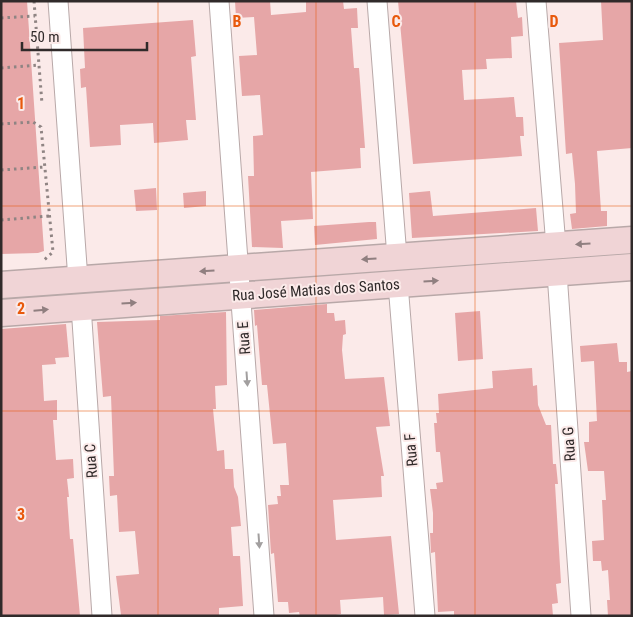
<svg xmlns="http://www.w3.org/2000/svg" width="633" height="617" font-family="'Roboto Condensed',sans-serif">
<style>
.building{fill:#e6a6a7}
.lines{fill:none;stroke-linecap:round;stroke-linejoin:round}
.minor-casing{stroke:#b8a8a8;stroke-width:21}
.secondary-casing{stroke:#b8a8a8;stroke-width:29}
.path{stroke:#8f8483;stroke-width:3;stroke-dasharray:2.5 4;stroke-linecap:butt}
.minor{stroke:#fff;stroke-width:19}
.secondary{stroke:#f0d4d6;stroke-width:26}
.oneway{fill:#907f80}
.oneway2{fill:#a29f9f}
.grid{fill:none;stroke:#e8590c;stroke-width:1;stroke-opacity:0.55}
.labels{text-anchor:middle;stroke-width:4;stroke-linejoin:round;paint-order:stroke}
.street-label{font-size:15px;fill:#302a2a;stroke:#fbeae9}
.grid-label{font-size:16px;text-anchor:middle;font-weight:bold;fill:#e8590c;stroke:#fbeae9;stroke-width:4;stroke-linejoin:round;paint-order:stroke}
</style>
<rect width="100%" height="100%" fill="#fbeae9"/>
<path class="building" d="M1,1H27L44,251L38,253L1,254Z
M235,1H270L271,15L306,12V1H343L344,9L357,8L358,28H351L354,68H359L365,148H360L361,168L311,172L313,219L281,221L283,248L252,247L248,176H254L253,136L263,135L260,95L242,96L239,56L257,55L254,17L236,18Z
M398,1H516L518,18L522,17L523,36L511,37L512,58L486,59L487,69L462,70L464,100L514,97L516,117H523L524,136H520L522,156L413,164Z
M601,1H632V148L597,151L601,211H607V226L572,229L570,214L576,213L575,184L572,153L566,154L559,43L603,40Z
M193,20L196,56L191,57L196,120H186L188,140L154,143L153,123L120,125L121,145L90,147L86,87L81,88L80,69L85,68L83,28Z
M156,188L157,210L136,211L134,190Z
M206,191V206L184,208L183,193Z
M430,191L433,216L536,208L538,231L412,238L409,193Z
M369,222H376L377,239L315,245L314,226Z
M327,304V313H334L335,321L345,320L346,334L343,335L342,350L345,379L384,377L390,426L376,427L384,476H381L382,497L333,500L336,540L391,536L399,614L384,615L383,597L340,600L341,614L330,616H300L299,612L289,613L288,602H278L274,553L271,554L268,505L278,504L277,496H281L280,485H289L286,443L273,444L267,385H262L257,325L255,326L254,310Z
M480,311L483,359L458,361L455,313Z
M226,312L227,385L215,386L216,409H213L217,451L224,450L225,469H233L234,487L238,497L241,526L231,527L233,556H240L243,606L219,608V616L121,615L116,576L139,574L135,531L119,532L117,495L110,496L109,476H114L111,396L103,397L97,322L160,320V316Z
M66,324L69,357L55,358L56,364L42,365L44,401L57,400V420H53L56,460L73,459L74,478L67,479L69,497H67L70,539H73L80,616H1V329Z
M617,343L619,362H627V372L632,371V616H608L607,600H610L608,570L602,571L601,561H593L592,541L604,540L602,500H606L604,471H588L584,442H589V422L597,421L594,361L581,362L580,346Z
M532,368L533,386L537,385L538,405L546,425H551L553,464H556L558,484H555L561,583L556,584L558,603L552,604L553,616H454V611L438,612L435,552L431,553L430,533H433V513L430,489H437L436,483L443,482L440,452H436L434,423H437L436,413H439L438,394L493,388L492,371Z"/>
<g class="lines">
<defs>
<path id="minor" d="M58,1L78,280
M219,1L264,616
M377,1L397,257
M536,1L556,246
M557,273L581,616
M398,284L425,616
M81,306L102,616"/>
<path id="secondary" d="M1,285L632,240
M1,313L632,267"/>
</defs>
<use href="#minor" class="minor-casing"/>
<use href="#secondary" class="secondary-casing"/>
<path class="path" d="M34,1L42,104
M1,18L35,16
M1,68L39,65
M1,124L33,122L41,127L53,252L44,260
M1,170L45,167
M1,220L49,216"/>
<use href="#minor" class="minor"/>
<use href="#secondary" class="secondary"/>
</g>
<defs><path id="oneway-solid" d="M-6-.8H1V-3.2L6.5 0L1 3.2V.8H-6Z" transform="scale(1.25)"/></defs>
<g class="oneway">
<use href="#oneway-solid" transform="translate(583 244) rotate(176)"/>
<use href="#oneway-solid" transform="translate(369 259) rotate(176)"/>
<use href="#oneway-solid" transform="translate(207 271) rotate(176)"/>
<use href="#oneway-solid" transform="translate(431 281) rotate(-4)"/>
<use href="#oneway-solid" transform="translate(129 303) rotate(-4)"/>
<use href="#oneway-solid" transform="translate(41 310) rotate(-5)"/>
</g>
<g class="oneway2">
<use href="#oneway-solid" transform="translate(247 379) rotate(86)"/>
<use href="#oneway-solid" transform="translate(259 541) rotate(86)"/>
</g>
<path class="grid" d="M158,1V616M316,1V616M475,1V616M1,206H632M1,411H632"/>
<g class="labels">
<g class="street-label">
<text transform="translate(316 290) rotate(-4)" y="5">Rua José Matias dos Santos</text>
<text transform="translate(244 338) rotate(-94)" y="5">Rua E</text>
<text transform="translate(569 444) rotate(-94)" y="5">Rua G</text>
<text transform="translate(411 450) rotate(-95)" y="5">Rua F</text>
<text transform="translate(91 461) rotate(-94)" y="5">Rua C</text>
</g>
</g>
<g class="grid-label">
<text x="237" y="27">B</text>
<text x="396" y="27">C</text>
<text x="554" y="27">D</text>
<text x="21" y="109">1</text>
<text x="21" y="314">2</text>
<text x="21" y="520">3</text>
</g>
<rect width="633" height="617" fill="none" stroke="#302a2a" stroke-width="5"/>
<path d="M22 42v8h125v-8" fill="none" stroke="#302a2a" stroke-width="2.5"/>
<text x="30" y="42" font-size="15" fill="#302a2a" stroke="#fbeae9" stroke-width="4" paint-order="stroke">50 m</text>
</svg>
